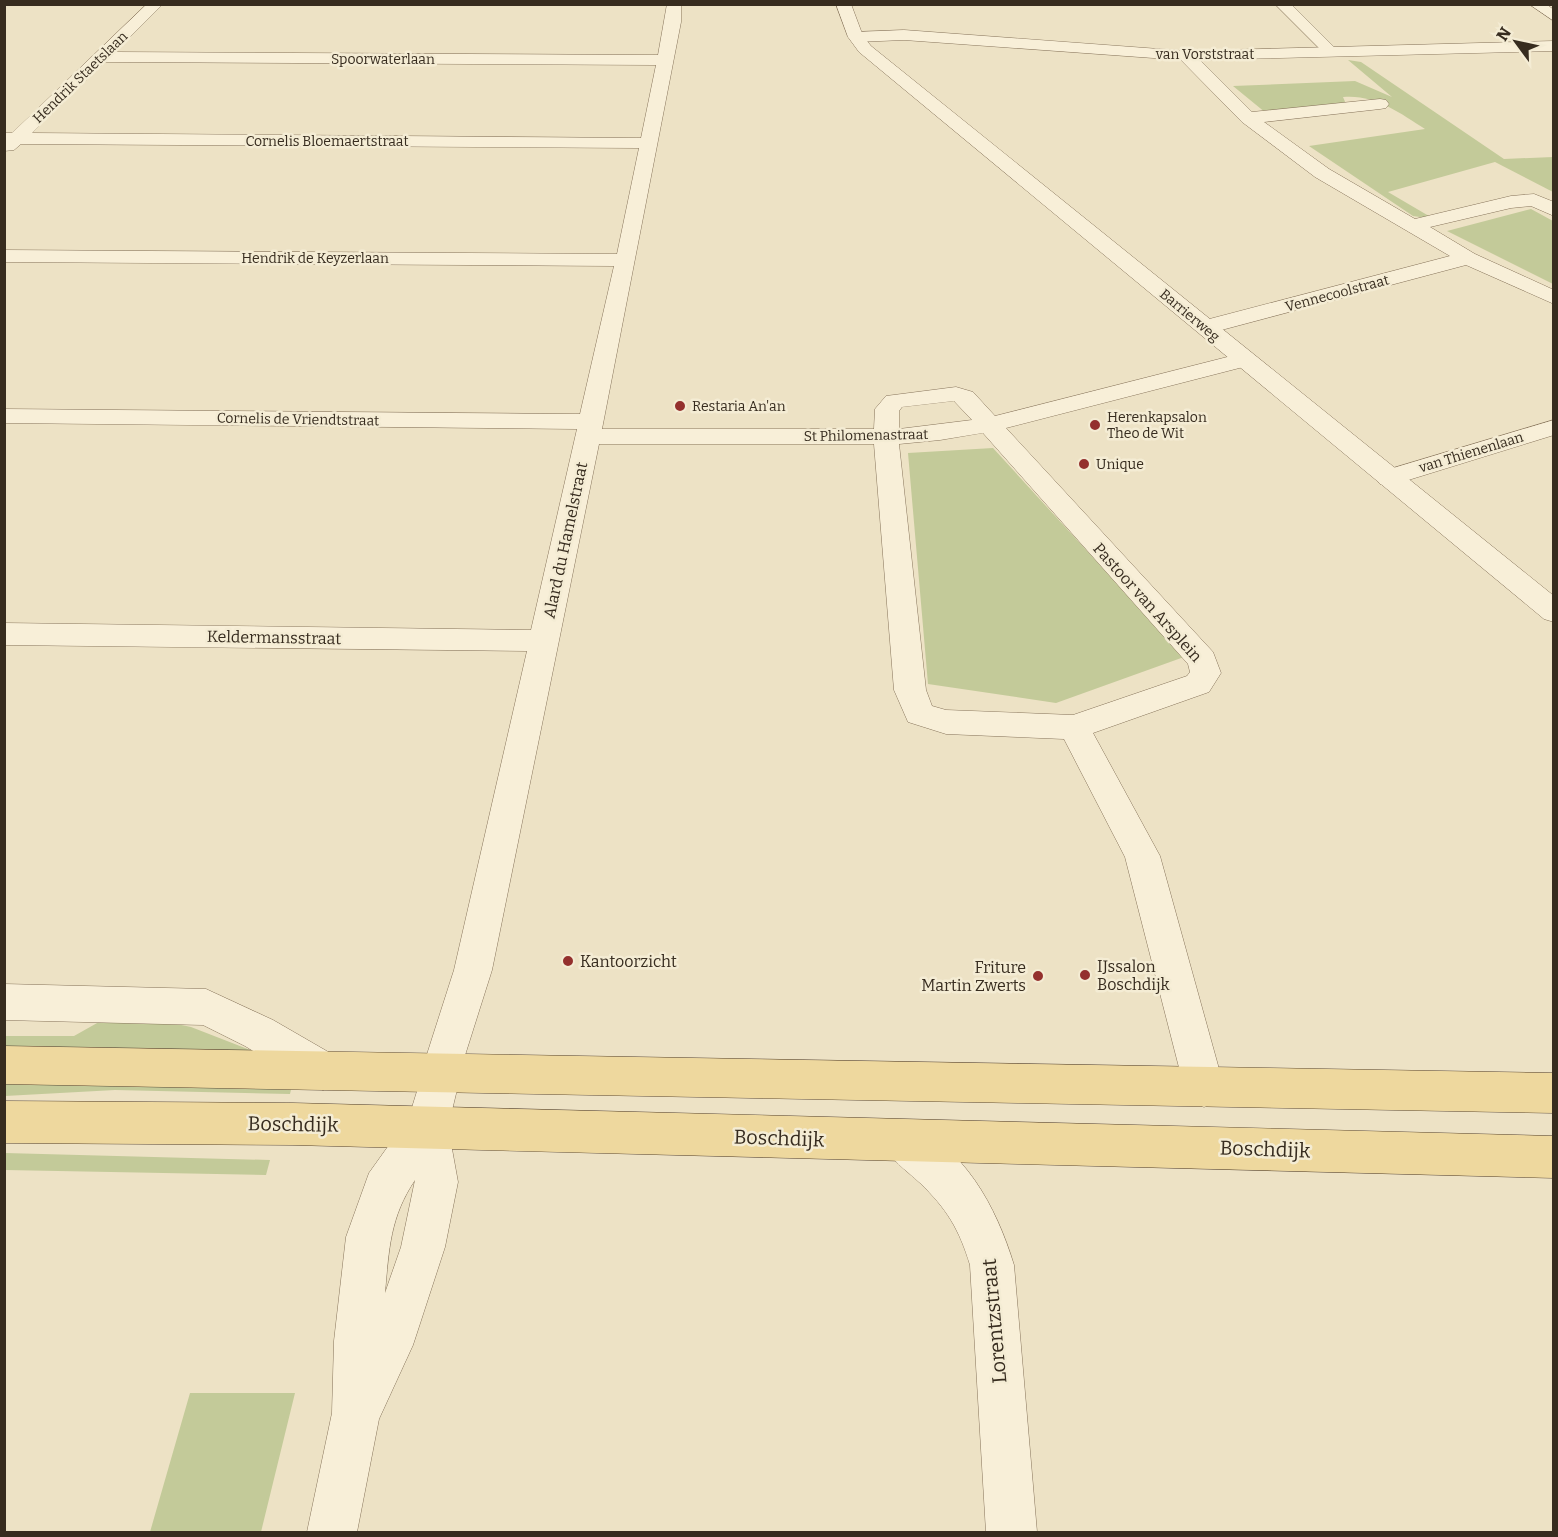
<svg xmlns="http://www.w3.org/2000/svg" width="1558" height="1537" font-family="Bitter,serif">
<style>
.green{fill:#c3ca99}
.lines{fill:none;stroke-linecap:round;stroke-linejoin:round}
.pedestrian-casing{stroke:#87745b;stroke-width:1}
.minor-casing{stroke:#87745b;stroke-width:1}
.tertiary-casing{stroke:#87745b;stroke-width:1}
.primary-casing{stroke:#55422f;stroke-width:1}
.pedestrian{fill:#f8efd8;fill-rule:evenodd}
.minor{fill:#f8efd8;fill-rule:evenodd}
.tertiary{fill:#f8efd8;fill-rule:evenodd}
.primary{fill:#eed89e;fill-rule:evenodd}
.poi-dot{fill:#94302d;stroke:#f4ecd4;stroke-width:2}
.labels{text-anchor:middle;stroke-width:5;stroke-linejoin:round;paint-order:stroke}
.far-street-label{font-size:14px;fill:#372c1f;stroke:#f4ecd4}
.far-poi-label{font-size:14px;fill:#372c1f;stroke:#f4ecd4;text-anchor:start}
.street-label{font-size:16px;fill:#372c1f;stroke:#f4ecd4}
.poi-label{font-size:16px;fill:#372c1f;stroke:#f4ecd4;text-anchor:start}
.near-street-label{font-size:20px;fill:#372c1f;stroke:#f4ecd4}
</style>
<rect width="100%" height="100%" fill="#ede2c5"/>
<path class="green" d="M1348,60L1361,62L1504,159L1553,157V192L1495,162L1388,192L1434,219L1413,216L1309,146L1425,129C1399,112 1374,94 1343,97L1346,104L1266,113L1233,86L1355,81L1392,97Z
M1531,209L1553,221V284L1447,231Z
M993,448L1184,657L1056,703L928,684L908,453Z
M106,1018L158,1020L191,1027L258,1053L5,1054V1036H74Z
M5,1076L293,1081L290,1094L115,1090L5,1096Z
M5,1153L270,1160L266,1175L5,1170Z
M190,1393H295L261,1532H150Z"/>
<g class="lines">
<defs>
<path id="pedestrian" d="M1275,4H1291L1339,52L1336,55H1326Z
M1529,4H1546L1554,10V21Z"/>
<path id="minor" d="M147,4H163L115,52L658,55L667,4H681V22L602,429H874L875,409L886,396L956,387L973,392L995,416L1243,353L1251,355L1255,360L1251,365L1006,428L1213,652L1221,673L1209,692L1093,733L1160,856L1224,1087L1218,1101L1204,1107L1190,1101L1184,1087L1125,857L1064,739L946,734L908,722L894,690L874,444H599L492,970L455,1087L441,1092L427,1087L421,1073L454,970L527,651L4,645V623L531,630L577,429L4,423V409L580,414L614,266L4,262V250L617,254L639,148L21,144L14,150L4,151V133H12ZM105,62L656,65L641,138L32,133ZM954,401L972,420L899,429V411L902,407ZM983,433L1188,664L1190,672L1187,676L1073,715L946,710L932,706L926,690L899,444L940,440Z
M904,30L1186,51L1554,41V51L1200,60L1252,112L1380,99L1386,100L1389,104L1386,108L1380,109L1264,122L1329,169L1415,219L1511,196L1534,194L1554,202V216L1531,206L1511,208L1430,227L1475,254L1554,290V304L1466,265L1214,332L1206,334L1198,332L1195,327L1198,322L1450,256L1315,177L1242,122L1181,60L904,40L856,42L848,37L856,32Z
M1554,420V435L1389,486L1380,484L1376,478L1380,472Z
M4,984L206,989L273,1020L337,1057L343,1071L337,1085L323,1090L309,1085L245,1046L203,1025L4,1020Z
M904,1121C964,1146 996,1206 1014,1265L1037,1532H986L970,1265C959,1229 947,1209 920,1183C905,1169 891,1161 883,1142L889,1127Z"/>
<path id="tertiary" d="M836,4H851L863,36L871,46L1554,596V622L1544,619L859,52L848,37Z
M441,1054L455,1059L461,1073L448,1127L458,1182L445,1247L413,1345L379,1419L357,1532H307L332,1413L334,1341L346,1237L369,1173L409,1117L427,1059ZM415,1180L401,1247L385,1293C389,1249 390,1217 415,1180Z"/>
<path id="primary" d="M4,1046L1554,1073V1113L4,1084Z
M4,1101L293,1103L1554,1136V1178L293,1145L4,1143Z"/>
</defs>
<use href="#pedestrian" class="pedestrian-casing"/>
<use href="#minor" class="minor-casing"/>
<use href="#tertiary" class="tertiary-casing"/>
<use href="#primary" class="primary-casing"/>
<use href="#pedestrian" class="pedestrian"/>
<use href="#minor" class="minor"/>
<use href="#tertiary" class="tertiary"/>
<use href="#primary" class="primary"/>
</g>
<g class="poi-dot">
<circle cx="680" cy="406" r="6"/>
<circle cx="1095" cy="425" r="6"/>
<circle cx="1084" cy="464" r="6"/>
<circle cx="568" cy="961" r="6"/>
<circle cx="1085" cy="975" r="6"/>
<circle cx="1038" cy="976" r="6"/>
</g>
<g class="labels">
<g class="far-street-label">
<text x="1205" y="59">van Vorststraat</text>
<text x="383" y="64">Spoorwaterlaan</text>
<text transform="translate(80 77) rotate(-44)" y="5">Hendrik Staetslaan</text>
<text x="327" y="146">Cornelis Bloemaertstraat</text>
<text x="315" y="263">Hendrik de Keyzerlaan</text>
<text transform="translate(1337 293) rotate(-15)" y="5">Vennecoolstraat</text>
<text transform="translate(1190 315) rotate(40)" y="5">Barrierweg</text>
<text transform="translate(298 419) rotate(1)" y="5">Cornelis de Vriendtstraat</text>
<text transform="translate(866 435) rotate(-1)" y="5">St Philomenastraat</text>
<text transform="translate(1471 452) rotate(-17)" y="5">van Thienenlaan</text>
</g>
<g class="far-poi-label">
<text x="692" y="411">Restaria An'an</text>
<text x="1107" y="422">Herenkapsalon<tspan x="1107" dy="16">Theo de Wit</tspan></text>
<text x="1096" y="469">Unique</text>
</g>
<g class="street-label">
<text transform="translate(565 540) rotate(-78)" y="6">Alard du Hamelstraat</text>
<text transform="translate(1148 602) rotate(48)" y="6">Pastoor van Arsplein</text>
<text transform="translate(274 637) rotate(1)" y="6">Keldermansstraat</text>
</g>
<g class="poi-label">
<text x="580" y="967">Kantoorzicht</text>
<text x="1097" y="972">IJssalon<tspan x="1097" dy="18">Boschdijk</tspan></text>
<text x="1026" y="973" text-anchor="end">Friture<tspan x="1026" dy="18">Martin Zwerts</tspan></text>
</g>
<g class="near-street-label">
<text transform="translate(293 1124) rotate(1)" y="7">Boschdijk</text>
<text transform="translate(779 1138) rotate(2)" y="7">Boschdijk</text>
<text transform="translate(1265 1149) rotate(2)" y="7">Boschdijk</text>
<text transform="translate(994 1321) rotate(-95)" y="7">Lorentzstraat</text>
</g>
</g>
<rect width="1558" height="1537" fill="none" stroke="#372c1f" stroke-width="12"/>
<g transform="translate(1516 42) rotate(303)" stroke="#f4ecd4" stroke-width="4.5" paint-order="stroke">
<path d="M0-4.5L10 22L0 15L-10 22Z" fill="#372c1f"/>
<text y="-9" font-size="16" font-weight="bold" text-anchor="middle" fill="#372c1f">N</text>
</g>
</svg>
